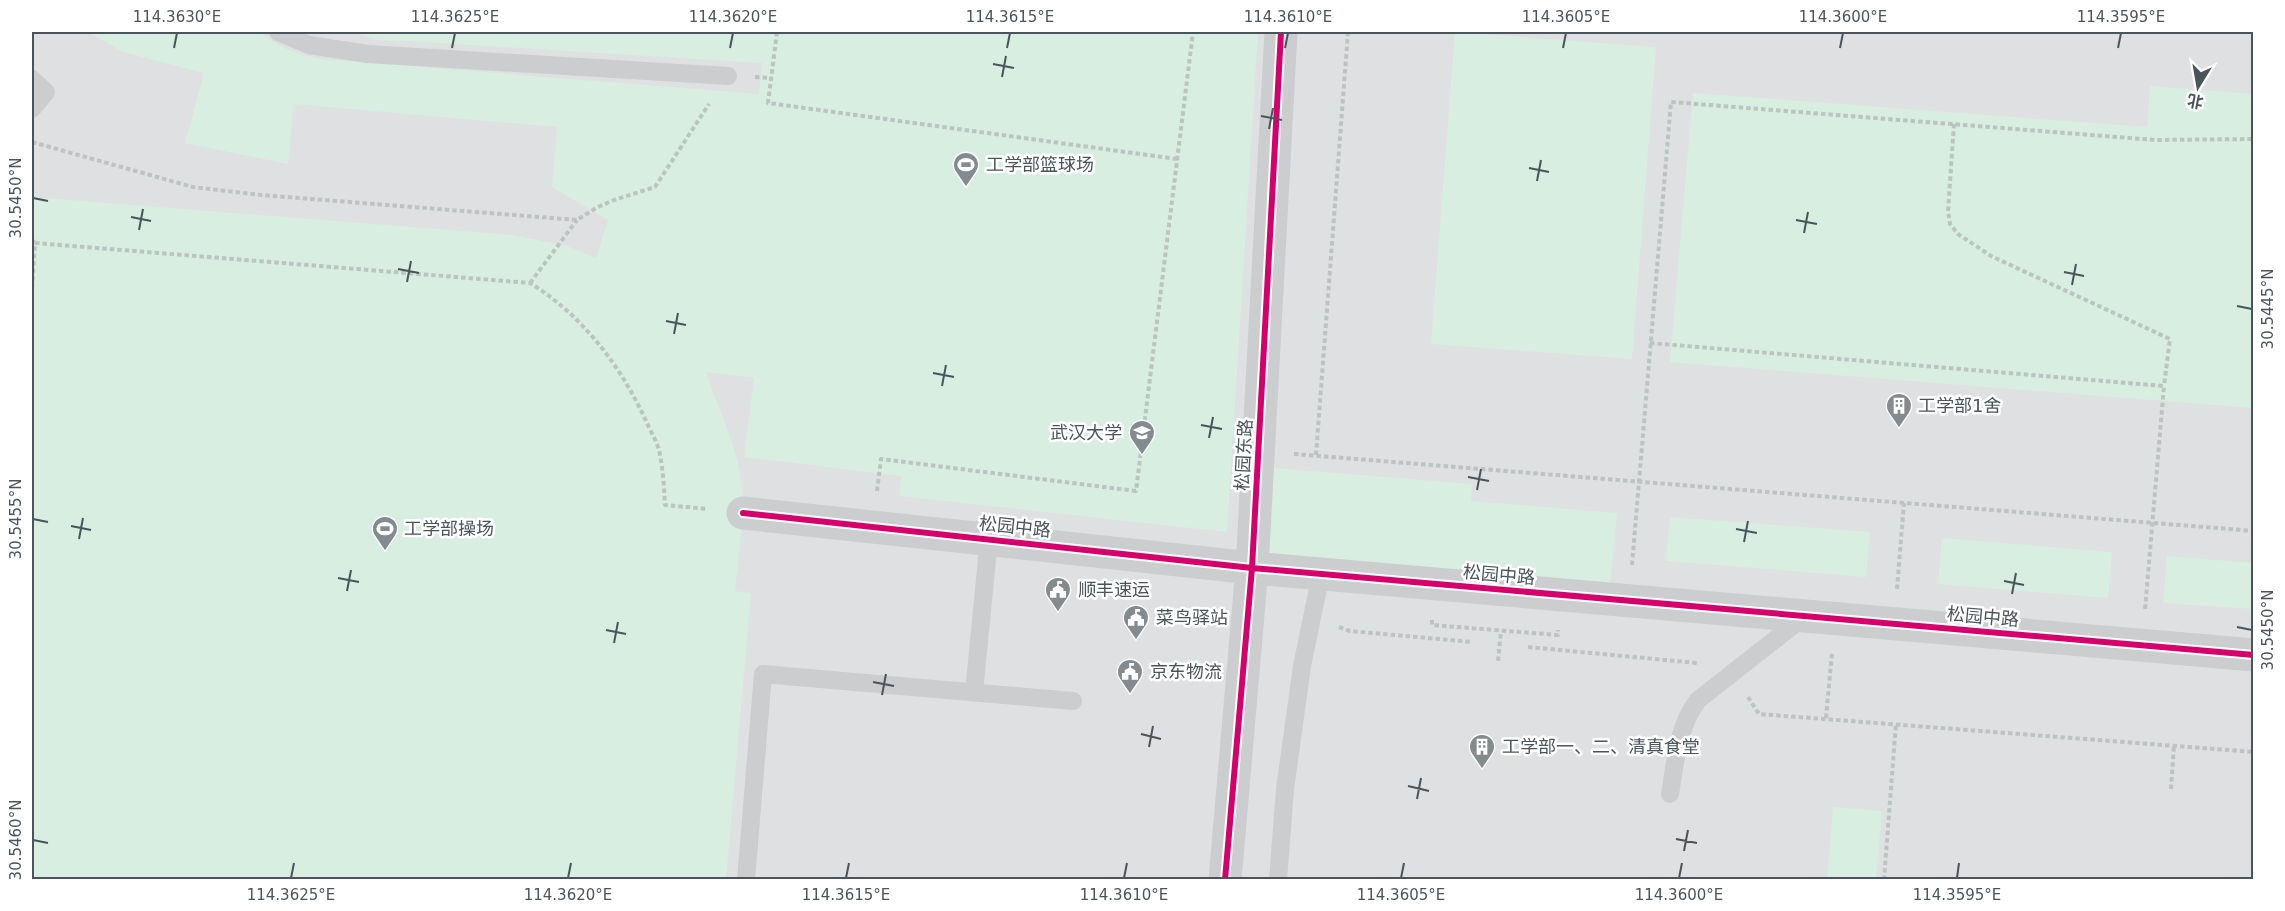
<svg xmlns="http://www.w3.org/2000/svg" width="2285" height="911" font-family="'DejaVu Sans','Noto Sans SC',sans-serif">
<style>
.education{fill:#dfe0e1}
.green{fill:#d8eee0}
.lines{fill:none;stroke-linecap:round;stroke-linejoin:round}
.path{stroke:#bbc4c1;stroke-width:4;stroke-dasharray:4.5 3;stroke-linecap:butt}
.service{stroke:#cbcdcf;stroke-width:18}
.minor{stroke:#cbcdcf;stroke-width:33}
.cycleway-casing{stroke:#fff;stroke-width:10}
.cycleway{stroke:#d6006c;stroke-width:6}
.ticks{fill:none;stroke:#4a545c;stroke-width:2}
.labels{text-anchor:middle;stroke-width:5;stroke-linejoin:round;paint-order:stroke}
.poi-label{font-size:18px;fill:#4a545c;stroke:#fff;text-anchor:start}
.street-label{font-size:18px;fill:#4a545c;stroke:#fff}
.neatline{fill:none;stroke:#4a545c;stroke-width:2}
.ticks-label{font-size:15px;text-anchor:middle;fill:#4a545c}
</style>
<rect width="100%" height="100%" fill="#f1f1f1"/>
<path class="education" d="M32,32H2253V879H32Z"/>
<path class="green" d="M88,32H259C282,49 294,53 322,59L759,94L762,63L423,42C403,40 373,43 357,32H1258L1227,532L899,496L901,476L744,457L754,378L706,372C717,405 733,437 740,472C747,510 739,552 735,591L751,593L726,879H32V197L513,235L567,246L596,258L608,220L552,187L557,127L294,104L288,164L185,143L204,73L123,52Z
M1455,32L1656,47L1632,359L1431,344Z
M2150,86L2253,94V408L1670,362L1693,93L2147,127Z
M1274,468L1472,484L1471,501L1617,513L1610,585L1268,554Z
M1670,517L1870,532L1866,577L1666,561Z
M1942,538L2112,552L2108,598L1938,584Z
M2167,556L2253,563V609L2163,603Z
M1833,807L1882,811L1876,879H1827Z"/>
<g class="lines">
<path class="path" d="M777,32L768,103L1177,159
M755,77L771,78
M1954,124L1948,211L1950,224L1958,234L1991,256L2170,339L2164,386
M32,142L193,187L261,195L577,220L596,208L614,200L655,187L709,104
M32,240L35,243L32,289
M35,243L530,283C582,315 621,366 646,421C650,430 656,440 659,450C663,468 664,487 665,505L708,509
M530,283L577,220
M1650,343L2164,386L2145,610
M1294,454L2254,531
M1316,455L1348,32
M877,491L881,459L1136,491L1193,32
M1632,565L1671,102L2155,140L2254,139
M1897,589L1904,503
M1432,620V625L1558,635V630
M1339,627L1350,631L1472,642
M1528,647L1697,663
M1498,661L1501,631
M1748,697L1759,714L2254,752
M1826,718L1832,653
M2171,789L2174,745
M1884,880L1896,723"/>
<path class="service" d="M278,32L309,45L368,54L728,76
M32,79L46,92L32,109
M974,692L989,539
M1670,794C1676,760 1677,728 1698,700L1805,616
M746,880L763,674L1073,701
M1278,880L1285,789L1302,666L1321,574"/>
<path class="minor" d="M743,513L1252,568L2254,655
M1225,880L1252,568L1281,32"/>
<defs>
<path id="cycleway" d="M743,513L1252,568L2254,655
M1225,880L1252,568L1281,32"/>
</defs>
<use href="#cycleway" class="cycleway-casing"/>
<use href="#cycleway" class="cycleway"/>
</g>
<path class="ticks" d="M174,48L177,33M452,48L455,33M730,48L733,33M1007,48L1010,33M1285,48L1288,33M1563,48L1566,33M1840,48L1843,33M2118,48L2121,33M993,64L1014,68M1002,77L1006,56M1261,116L1282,120M1269,129L1273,108M1529,168L1549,172M1537,181L1541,160M33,198L48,201M131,217L151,221M1796,220L1817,224M139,230L143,209M1804,233L1808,212M398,269L419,273M2064,272L2084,276M407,282L411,261M2072,285L2076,264M2237,306L2252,309M666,321L686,325M674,334L678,313M933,373L954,377M942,386L946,365M1201,425L1222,429M1209,438L1213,417M1468,477L1489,481M1477,490L1481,469M33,519L48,522M71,526L91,530M1736,529L1757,533M79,539L83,518M1744,542L1748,521M338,578L359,582M2004,581L2024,585M347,591L351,570M2012,594L2016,573M2237,627L2252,630M606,630L626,634M614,643L618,622M873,682L894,686M882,695L886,674M1141,734L1161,739M1149,747L1153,726M1408,786L1429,791M1417,799L1421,778M1676,839L1697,843M33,840L48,843M1684,851L1688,830M291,878L294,863M568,878L571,863M846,878L849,863M1124,878L1127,863M1401,878L1404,863M1679,878L1682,863M1957,878L1959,863"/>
<defs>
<symbol id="stadium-pin" viewBox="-11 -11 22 30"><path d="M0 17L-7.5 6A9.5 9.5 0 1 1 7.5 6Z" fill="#848b90" stroke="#fff"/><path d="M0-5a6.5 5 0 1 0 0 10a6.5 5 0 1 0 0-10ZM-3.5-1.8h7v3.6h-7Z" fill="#fff"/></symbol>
<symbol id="building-pin" viewBox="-11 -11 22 30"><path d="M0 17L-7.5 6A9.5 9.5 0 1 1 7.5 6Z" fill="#848b90" stroke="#fff"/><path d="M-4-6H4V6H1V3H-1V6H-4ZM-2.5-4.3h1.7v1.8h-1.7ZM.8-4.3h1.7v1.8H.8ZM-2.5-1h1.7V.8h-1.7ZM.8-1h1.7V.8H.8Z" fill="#fff"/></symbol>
<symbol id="university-pin" viewBox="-11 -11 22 30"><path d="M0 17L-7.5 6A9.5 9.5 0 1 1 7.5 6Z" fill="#848b90" stroke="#fff"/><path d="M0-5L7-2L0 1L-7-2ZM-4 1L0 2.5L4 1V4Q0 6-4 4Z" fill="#fff"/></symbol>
<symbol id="civic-pin" viewBox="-11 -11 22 30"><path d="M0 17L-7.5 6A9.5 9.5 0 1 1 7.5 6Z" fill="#848b90" stroke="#fff"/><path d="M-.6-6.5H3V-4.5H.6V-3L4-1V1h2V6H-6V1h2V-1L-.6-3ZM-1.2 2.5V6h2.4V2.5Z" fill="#fff"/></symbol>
</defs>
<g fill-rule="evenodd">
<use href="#stadium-pin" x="951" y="150" width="30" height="40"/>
<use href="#building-pin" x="1884" y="391" width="30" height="40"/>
<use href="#university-pin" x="1127" y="418" width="30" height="40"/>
<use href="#stadium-pin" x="370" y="514" width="30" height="40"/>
<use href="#civic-pin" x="1043" y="575" width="30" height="40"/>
<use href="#civic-pin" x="1121" y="603" width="30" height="40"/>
<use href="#civic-pin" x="1115" y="657" width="30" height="40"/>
<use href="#building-pin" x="1467" y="732" width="30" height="40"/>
</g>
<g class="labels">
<g class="poi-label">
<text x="986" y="171">工学部篮球场</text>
<text x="1918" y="412">工学部1舍</text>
<text x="1122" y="439" text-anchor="end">武汉大学</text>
<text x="404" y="535">工学部操场</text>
<text x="1078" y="596">顺丰速运</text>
<text x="1156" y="624">菜鸟驿站</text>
<text x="1150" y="678">京东物流</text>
<text x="1502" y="753">工学部一、二、清真食堂</text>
</g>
<g class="street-label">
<text transform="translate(1244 455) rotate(-87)" y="6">松园东路</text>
<text transform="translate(1015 527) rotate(6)" y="6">松园中路</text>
<text transform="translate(1499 575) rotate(5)" y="6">松园中路</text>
<text transform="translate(1983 617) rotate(5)" y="6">松园中路</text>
</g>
</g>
<rect width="2285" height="911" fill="none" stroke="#ffffff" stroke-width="66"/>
<g transform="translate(2198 87) rotate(191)" stroke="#ffffff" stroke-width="4.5" paint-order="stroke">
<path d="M0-4.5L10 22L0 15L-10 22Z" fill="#4a545c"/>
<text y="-9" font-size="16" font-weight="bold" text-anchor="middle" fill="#4a545c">北</text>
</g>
<rect x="33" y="33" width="2219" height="845" class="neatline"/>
<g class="ticks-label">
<text x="177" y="22">114.3630°E</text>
<text x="455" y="22">114.3625°E</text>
<text x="733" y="22">114.3620°E</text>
<text x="1010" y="22">114.3615°E</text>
<text x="1288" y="22">114.3610°E</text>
<text x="1566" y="22">114.3605°E</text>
<text x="1843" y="22">114.3600°E</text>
<text x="2121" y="22">114.3595°E</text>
<text transform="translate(16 198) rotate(-90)" y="5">30.5450°N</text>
<text transform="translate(2268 309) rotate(-90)" y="5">30.5445°N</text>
<text transform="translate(16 519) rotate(-90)" y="5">30.5455°N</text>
<text transform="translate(2268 630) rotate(-90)" y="5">30.5450°N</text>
<text transform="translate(16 840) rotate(-90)" y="5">30.5460°N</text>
<text x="291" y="900">114.3625°E</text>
<text x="568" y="900">114.3620°E</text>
<text x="846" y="900">114.3615°E</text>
<text x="1124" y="900">114.3610°E</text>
<text x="1401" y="900">114.3605°E</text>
<text x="1679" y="900">114.3600°E</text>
<text x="1957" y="900">114.3595°E</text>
</g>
</svg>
